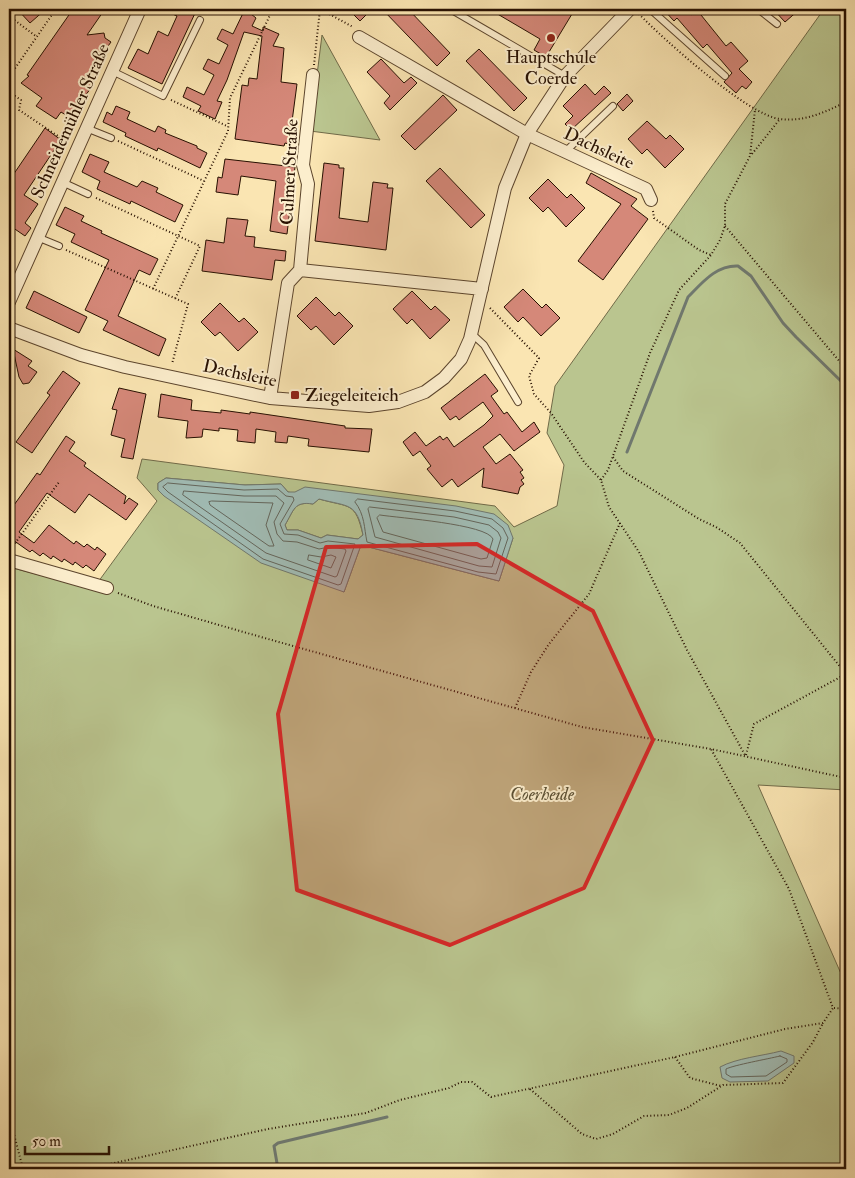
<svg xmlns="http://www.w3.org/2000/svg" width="855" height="1178" font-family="'IM FELL Double Pica',serif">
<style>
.green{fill:#bac58f;stroke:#706a48;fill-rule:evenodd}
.water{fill:#a1bdb6;stroke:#70786e;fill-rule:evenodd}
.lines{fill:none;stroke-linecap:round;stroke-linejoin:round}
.shore{stroke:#64665c;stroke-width:1}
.stream{stroke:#70786e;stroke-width:3}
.building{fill:#d58879;stroke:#271001}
.lane-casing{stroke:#5c452d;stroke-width:8}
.street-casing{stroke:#5c452d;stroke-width:14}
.path{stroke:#271001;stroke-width:2;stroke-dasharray:1 2.5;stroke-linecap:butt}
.lane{stroke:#fceecd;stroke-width:6}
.street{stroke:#fceecd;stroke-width:12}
.marked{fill:#d62828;fill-opacity:0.2;stroke:#d62828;stroke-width:4;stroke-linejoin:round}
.poi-dot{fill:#8f2418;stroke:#fceecd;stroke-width:2}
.labels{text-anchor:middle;stroke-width:4;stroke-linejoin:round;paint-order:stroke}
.poi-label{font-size:18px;fill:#271001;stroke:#fceecd}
.street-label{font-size:18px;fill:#271001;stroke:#fceecd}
.park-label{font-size:18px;font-style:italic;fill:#5a4f33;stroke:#fceecd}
</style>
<rect width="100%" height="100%" fill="#fae5b2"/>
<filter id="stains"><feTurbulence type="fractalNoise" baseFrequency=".004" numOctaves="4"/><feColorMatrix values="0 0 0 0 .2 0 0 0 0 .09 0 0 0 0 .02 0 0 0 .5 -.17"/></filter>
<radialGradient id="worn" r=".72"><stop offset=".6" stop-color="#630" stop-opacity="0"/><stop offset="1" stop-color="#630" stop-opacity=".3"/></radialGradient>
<path class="green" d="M824,9H846V790L758,785L846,985V1169H9V567L93,589L157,501L137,478L142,459L495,506L514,527L557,506L564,465L547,433L555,386ZM166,478L245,485L281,484L288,492L513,538L499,581L361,545L344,592L158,490V483Z
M322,35L380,140L310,131Z
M319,499C350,508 355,501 363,535L358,539L327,535L321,538L298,530H287L285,525C294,510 294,501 313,504Z"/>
<path class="water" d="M166,478L245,485L281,484L288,492H295L305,487L456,506L494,514L508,525L513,538L499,581L361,545L344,592L261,563L164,496L158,490V483ZM319,499C349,507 357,502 363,535L358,539L327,535L321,538L298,530H287L285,525C294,510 294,501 313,504Z
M781,1051L794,1056V1063L768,1081L730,1082L722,1078L720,1067C737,1058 762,1056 781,1051Z"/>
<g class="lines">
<path class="shore" d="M168,483L244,490L278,489L286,496L293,497L294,500L280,524L284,534L298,535L320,543L328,541L355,544L341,584L338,585L263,559L168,492L163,487Z
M184,491L244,496H276L284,503L274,522L277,534L283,541L297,542L319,549L329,547L345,549L346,551L337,576L335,577L266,553L183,495Z
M358,499L455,511L492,519L503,528L508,538L496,574L478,572L367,542C364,528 365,515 355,502Z
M212,501L273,503L266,525L274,546H269L210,505L209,502Z
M370,507L454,517L489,525L498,532L501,538L492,567L479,566L375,537L368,509Z
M380,515C399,518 487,524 493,539L487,558L481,559L383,532L377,518Z
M309,555L321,557L331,555L336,557L331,568L308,560Z
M780,1056L787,1059V1062L766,1076L731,1077L726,1074V1069C734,1065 768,1059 780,1056Z"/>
<path class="stream" d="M627,452L688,297C702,283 716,265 738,266L751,276L783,323L796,337L846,386
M278,1169L274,1146L278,1143L387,1117"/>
</g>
<path class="building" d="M17,9H46L30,23Z
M76,9H105L87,35L104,33L105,38L111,42L88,74L94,79L91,88L69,117L61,112L56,119L36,106L42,98L21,83L29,76L27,75L71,12L73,14Z
M161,9H197L162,84L128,68L138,49L148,54L158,31L168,36L177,16Z
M245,9L256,18L252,26L263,31V27L279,34L273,46L284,48L281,82L297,84L289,144L285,143L284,146L235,139L242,85L248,86L249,78L257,79L262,36L244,32L227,80L217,101L222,102L215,119L198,111L201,106L183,97L187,87L204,95L214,75L203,69L208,59L219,64L228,45L217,39L222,29L233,34Z
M348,9H372L360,21Z
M382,9H408L450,53L437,66Z
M489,9H575L546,57L534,50L540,39Z
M663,9H688L691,15L697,10L726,46L731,42L748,61L739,69L752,82L746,89L742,86L736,93L724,82L732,73L707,44L703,48L677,18L674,21Z
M773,9H800L785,22Z
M479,49L527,98L514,111L466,61Z
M381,59L404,83L411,77L417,83L390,110L384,103L390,96L367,72Z
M585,84L595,95L604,86L611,93L571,130L565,124L573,116L563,106Z
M627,94L633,101L623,111L617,104Z
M443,95L457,110L415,150L401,136Z
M116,106L130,112L127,119L155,132L158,126L166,130L165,133L197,146V148L207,153L200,168L158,148L157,151L125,136L126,133L103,122L107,112L112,115Z
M647,121L666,139L670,135L684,149L665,168L647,149L642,154L628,139Z
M45,128L61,140L24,195L38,204L25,223L31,228L25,236L9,225V181Z
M90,154L109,162L104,172L137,187L142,181L158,188L156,192L183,205L175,222L131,201L130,204L97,189L100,181L82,172Z
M225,159L295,167L287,234L270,231L276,181L241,176L238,195L216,192L218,177L222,178Z
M324,163L339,165V168H344L339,218L368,222L373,182L388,184L387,188H393L386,250L315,241Z
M440,168L485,215L471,228L426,181Z
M591,173L637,199L631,206L648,219L603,280L578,261L621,204L586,183Z
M548,179L567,198L571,194L585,208L566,227L548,207L543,212L529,198Z
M65,207L84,216L81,221L102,231L101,233L158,259L150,275L139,270L118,316L166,339L159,356L103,330L108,321L85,310L109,260L71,242L75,234L56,225Z
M227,218L248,220L245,236L255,237L254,247L286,251L285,261L275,260L272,280L202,271L206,240L224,243Z
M523,289L542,308L546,304L560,318L541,336L523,317L518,322L504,307Z
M34,291L87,317L79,333L26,308Z
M412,291L431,310L435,306L450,320L430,339L412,319L407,324L393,309Z
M316,297L335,316L339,312L353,326L334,345L316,326L311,330L297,316Z
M220,303L239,322L244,318L258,332L238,351L220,332L215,336L201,322Z
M13,349L32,361L28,366L37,372L29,383L23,384L19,377Z
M63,371L80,383L32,453L16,442L50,395L47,393Z
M485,374L498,391L491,396L504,414L507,412L522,432L534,422L540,432L514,451L500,434L483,447L496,464L510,454L523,470L520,472L524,478L521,480L524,484L520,487L518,494L482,487L484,468L458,487L452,479L442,487L427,469L431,466L420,451L413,456L403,442L415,432L426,446L440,436L443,440L447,437L454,447L484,425L493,416L483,402L459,420L456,416L450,420L441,408Z
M119,388L146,394L133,459L121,457L125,439L111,435L117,410L112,409Z
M161,394L192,400L191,410L221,413V410L250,414V412L345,426V428L372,429L369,452L308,446L309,439L288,436L287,443L275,442L276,432L256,429L255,443L237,441L238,430L219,428V431L203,429L202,437L186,438L188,421L158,417Z
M66,436L75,442L69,451L86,463L84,466L126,496L124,504L129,498L138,504L126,520L89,494L75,513L47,493L19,532L34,543L49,525L74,544L76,541L84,547L87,544L95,550L97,547L106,554L94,571L86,565L83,568L75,562L73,565L64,559L62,562L53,556L51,559L43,553L40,556L32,550L30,552L13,540L9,546V512L37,473L40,475Z"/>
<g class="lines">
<defs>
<path id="lane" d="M450,9L565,76
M650,9L725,76
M758,9L777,24
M112,71L163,96L200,20
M86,128L111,138
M565,152L613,106
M62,182L88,194
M37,237L59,246
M471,333L484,345L518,402"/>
<path id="street" d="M359,37L527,134L646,189L651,200
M300,270L308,184L303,165L313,75
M9,302L140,9
M9,328L81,355L125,367L270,398L369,406L398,402L425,392L444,378L461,359L470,339L505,188L527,134L565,76L630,9
M270,398L288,283L300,270L482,289
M9,560L107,588"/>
</defs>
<use href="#lane" class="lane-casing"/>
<use href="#street" class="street-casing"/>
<path class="path" d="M320,9L353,27
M639,14C663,39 749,116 780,119C805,122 825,112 846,102
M9,16L37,37
M314,65L320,9
M9,77L56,9
M9,92L21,100L19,110L67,142
M171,100L227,126
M118,141L204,181
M752,154L780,119
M96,198L200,246L175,299
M653,211L654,218L699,250L711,255
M725,226L846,369
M66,250L188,304L172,364
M153,289L228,131L230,98L273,9
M490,308L539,358L529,376L534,394L551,413L584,462L601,480L609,507L639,552L687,650L745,755
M613,457L623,471L699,519L716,527L740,543L846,674
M601,480L608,470L650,353L679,290L711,255L720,240L725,226V204L750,156L755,110
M11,549L59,482
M118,593L153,606L261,637L582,727L711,749L846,778
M515,708L531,672L549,644L589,594L620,523
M746,755L754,724L846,674
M834,1008L846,1009
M675,1057L690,1078L721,1086
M530,1089L582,1134L596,1139L613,1134L644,1116L669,1115L687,1108L723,1085L783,1083L813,1042L823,1023
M9,1115L23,1169
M87,1169L268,1129L366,1113L400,1100L449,1088L461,1082H472L491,1097L675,1057L785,1029L823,1023L833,1008L789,889L711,749"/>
<use href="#lane" class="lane"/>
<use href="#street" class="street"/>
</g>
<path class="marked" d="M477,544L593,611L653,740L584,888L450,945L297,890L278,714L326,547Z"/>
<g class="poi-dot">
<circle cx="551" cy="38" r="5"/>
<rect x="290" y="390" width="10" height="10" rx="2.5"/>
</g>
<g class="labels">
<g class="poi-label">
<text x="551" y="63">Hauptschule<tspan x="551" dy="21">Coerde</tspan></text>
<text x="305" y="401" text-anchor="start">Ziegeleiteich</text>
</g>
<g class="street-label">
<text transform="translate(70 121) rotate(-66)" y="6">Schneidemühler Straße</text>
<text transform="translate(599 148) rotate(25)" y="6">Dachsleite</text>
<text transform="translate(289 172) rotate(-87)" y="6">Culmer Straße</text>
<text transform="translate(240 373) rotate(12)" y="6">Dachsleite</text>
</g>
<g class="park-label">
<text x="542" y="800">Coerheide</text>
</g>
</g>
<rect width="855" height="1178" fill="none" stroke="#fae5b2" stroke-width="30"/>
<rect x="10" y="10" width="835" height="1158" fill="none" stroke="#271001" stroke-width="2.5"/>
<rect x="15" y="15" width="825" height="1148" fill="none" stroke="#271001"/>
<path d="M25 1146v8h84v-8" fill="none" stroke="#271001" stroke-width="2.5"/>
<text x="32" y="1146" font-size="15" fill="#271001" stroke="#fceecd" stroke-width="4" paint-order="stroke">50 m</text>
<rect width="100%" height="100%" filter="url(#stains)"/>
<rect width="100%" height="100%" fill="url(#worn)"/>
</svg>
